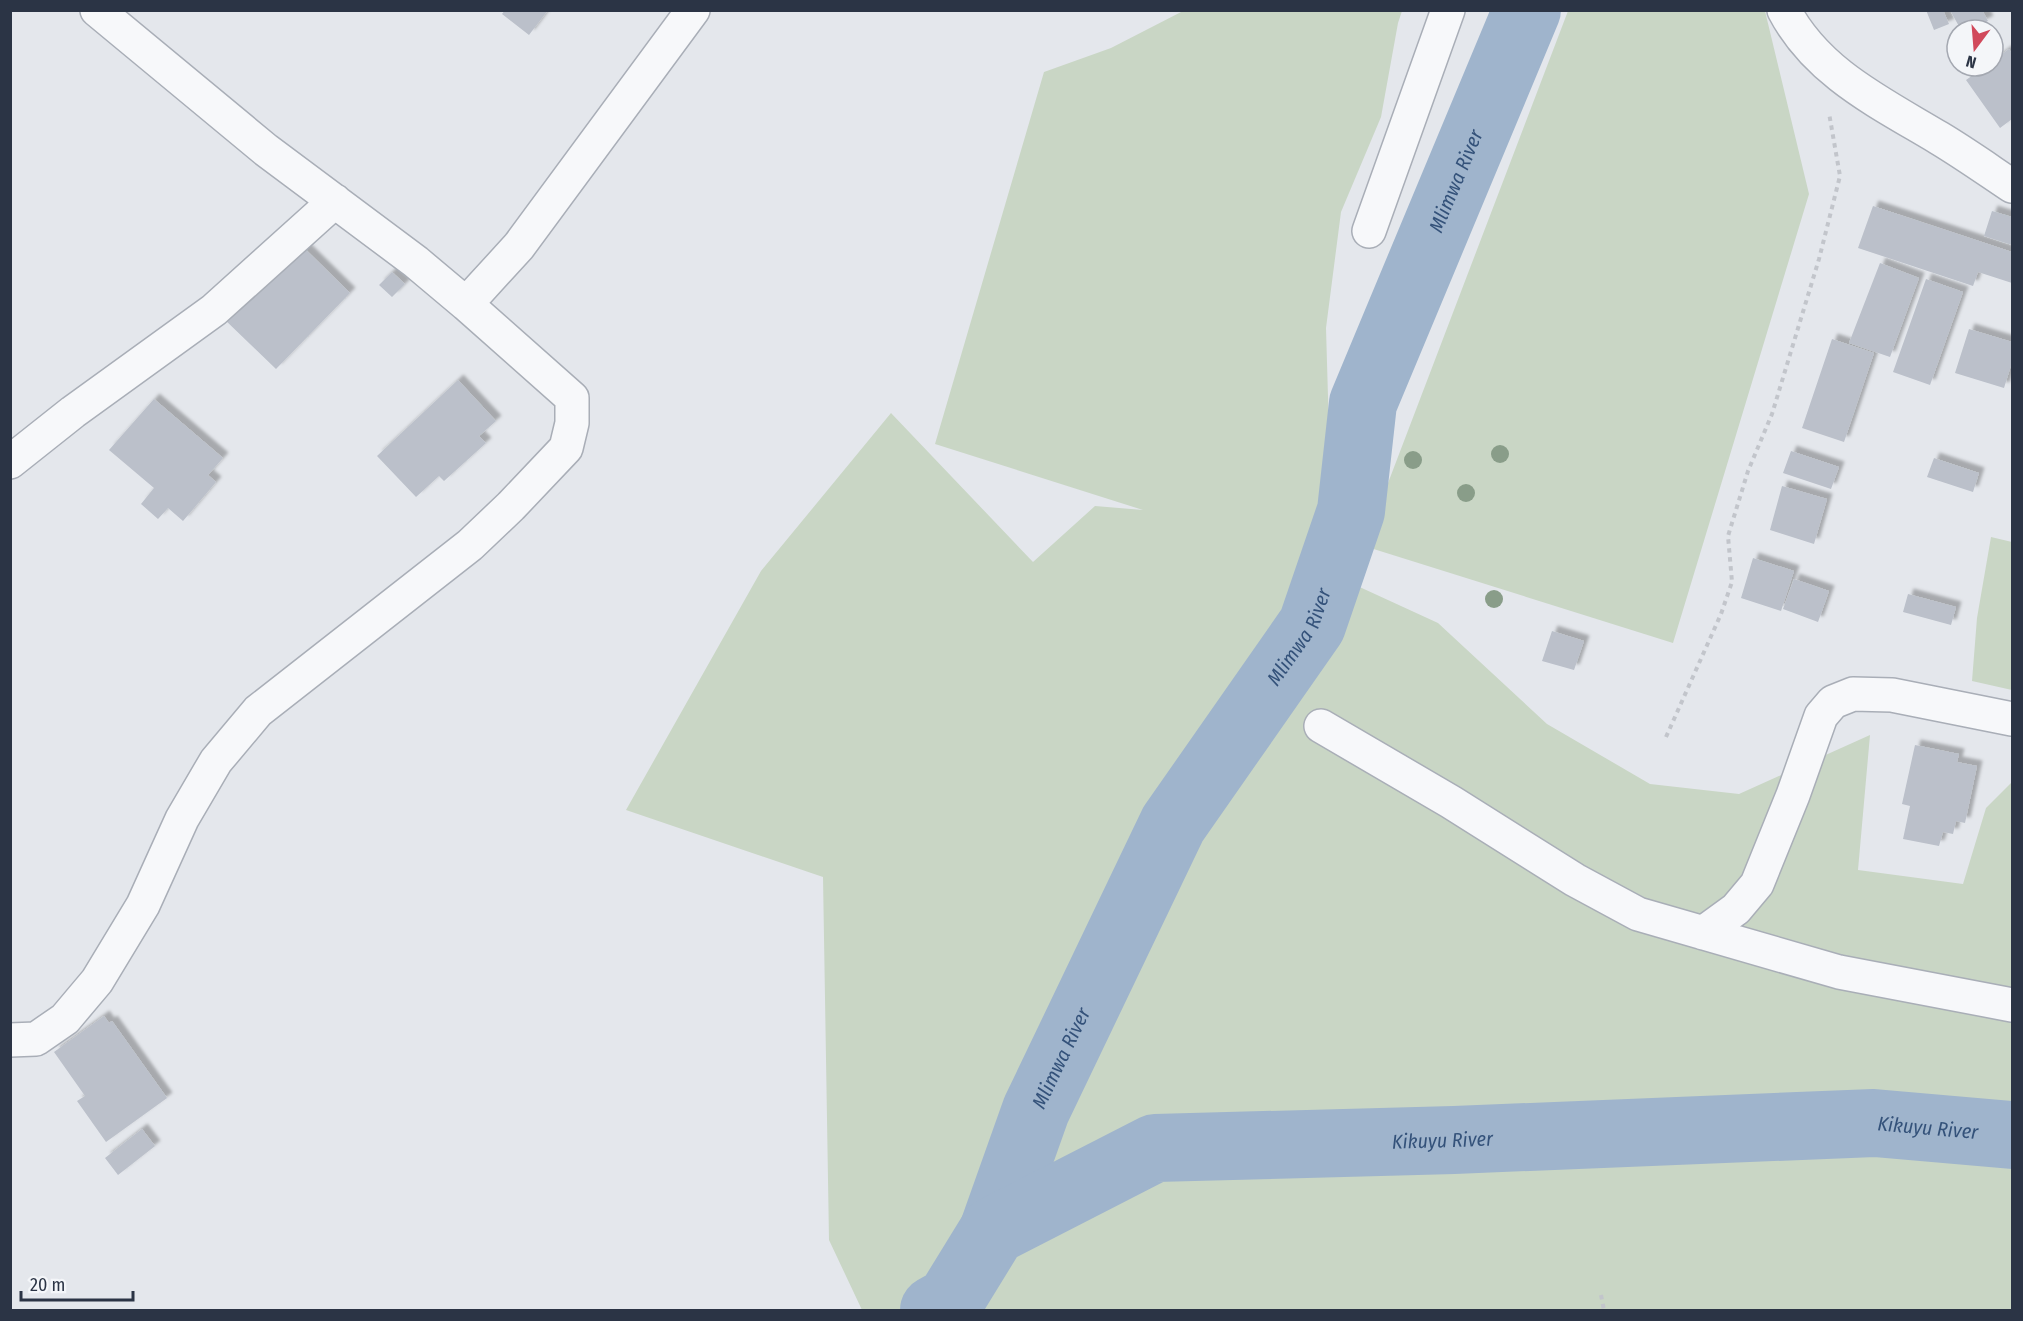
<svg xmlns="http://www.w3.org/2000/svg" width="2023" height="1321" font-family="'Fira Sans Condensed',sans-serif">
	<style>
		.green { fill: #c9d6c5 }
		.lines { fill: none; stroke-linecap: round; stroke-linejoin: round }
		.river { stroke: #9fb4cc; stroke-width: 68 }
		.building { fill: #bbc0ca; filter: url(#shadow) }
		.street-casing { stroke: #a9aeb7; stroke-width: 36 }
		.path { stroke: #c2c5cb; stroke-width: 4; stroke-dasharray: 4.5 4.5; stroke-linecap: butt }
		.street { stroke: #f7f8fa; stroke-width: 33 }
		.tree { fill: #899d89 }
		.labels { text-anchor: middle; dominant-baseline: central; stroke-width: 4.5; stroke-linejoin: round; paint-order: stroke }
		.water-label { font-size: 20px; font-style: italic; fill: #34527a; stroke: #f4f6f9 }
	</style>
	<defs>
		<filter id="shadow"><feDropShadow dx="5.5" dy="-5.5" stdDeviation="1.5" flood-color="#0004"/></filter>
	</defs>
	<rect width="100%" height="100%" fill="#e4e7ec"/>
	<path class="green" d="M1183,11h219l-4,12 -17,94 -40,95 -15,116 4,138 -24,95h-3l135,62 109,101 103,60 89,10 131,-59 -12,135 105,14 23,-76 26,-26v528h-1150l-33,-70 -6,-363 -197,-67 135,-239 130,-158 142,149 62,-56 48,4 -208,-66 109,-372 67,-24z
		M1568,11h197l44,183 -136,449 -309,-97z
		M1991,537l21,5v148l-40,-9 5,-63z"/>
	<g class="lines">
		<g class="river">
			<path id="s1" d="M993,1231l43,-121 137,-286 139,-199 39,-114 12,-108 164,-393"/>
			<path id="s2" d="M934,1310l16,-9 43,-70 162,-83 299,-8 420,-17 138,12"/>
		</g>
	</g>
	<path class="building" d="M505,10h43l-19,25 -27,-21z
		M1926,10h17l6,14 -15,6z
		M1950,10h32l6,11 -18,9h-9z
		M2009,49l3,5v65l-12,9 -34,-48 20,-14h7v-5z
		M1873,206l139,46v31l-34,-11 -5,14 -115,-38z
		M1992,211l20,6v28l-28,-9z
		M298,242l52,51 -74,76 -53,-51z
		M1880,263l39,15 -29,79 -41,-14z
		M392,272l13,12 -13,13 -13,-12z
		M1926,279l37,13 -33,93 -37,-13z
		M1969,329l43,13v20l-8,26 -49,-15z
		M1832,339l42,14 -30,89 -42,-14z
		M458,380l38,41 -17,15 7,7 -42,38 -5,-5 -23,21 -39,-41z
		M154,399l69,59 -15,17 8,7 -33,39 -15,-13 -10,11 -17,-15 13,-16 -45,-38z
		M1791,451l48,16 -8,22 -48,-16z
		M1934,458l45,15 -6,19 -46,-15z
		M1782,486l45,13 -13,45 -44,-14z
		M1753,558l41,13 -13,40 -40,-13z
		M1794,579l35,12 -11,31 -35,-13z
		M1908,594l48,13 -5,18 -48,-13z
		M1552,631l32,10 -10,29 -32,-9z
		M1915,745l44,9 -2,8 20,4 -12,57 -9,-2 -3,13 -10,-2 -4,14 -36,-7 7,-33 -8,-2z
		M104,1016l5,7 3,-2 55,77 -61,44 -29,-41 8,-5 -31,-44z
		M142,1129l13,17 -37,29 -13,-17z"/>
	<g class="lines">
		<defs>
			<path id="street" d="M97,10l169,140 150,112 50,42 53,-58 174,-236
				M1784,10c33,63 97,93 155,128 25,15 49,32 73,48
				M1369,231l79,-221
				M10,462l63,-50 141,-102 121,-109
				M1321,726l130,76 124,78 63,34 201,58 173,33
				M1703,933l33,-24 21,-25 36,-89 28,-79 12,-14 20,-8 39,1 120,24
				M10,1040l26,-1 29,-20 32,-38 46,-76 39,-86 34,-58 42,-50 212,-166 41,-39 55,-58 6,-25v-25l-106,-94"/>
		</defs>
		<use href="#street" class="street-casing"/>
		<path class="path" d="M1666,737l55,-123 11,-32 -4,-46 20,-65 24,-57 47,-155 21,-83 -11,-63
			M1601,1295l3,15"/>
		<use href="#street" class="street"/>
	</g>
	<g class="tree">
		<circle cx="1500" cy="454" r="9"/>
		<circle cx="1413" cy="460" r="9"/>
		<circle cx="1466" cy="493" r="9"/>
		<circle cx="1494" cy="599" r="9"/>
	</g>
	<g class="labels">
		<g class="water-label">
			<text stroke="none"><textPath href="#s1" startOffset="1158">Mlimwa River</textPath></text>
			<text stroke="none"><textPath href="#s1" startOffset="672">Mlimwa River</textPath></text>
			<text stroke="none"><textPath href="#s1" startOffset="186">Mlimwa River</textPath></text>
			<text stroke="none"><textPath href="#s2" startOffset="1056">Kikuyu River</textPath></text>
			<text stroke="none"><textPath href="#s2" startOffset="570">Kikuyu River</textPath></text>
		</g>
	</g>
	<rect width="2023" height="1321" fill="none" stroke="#2b3445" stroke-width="24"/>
	<g transform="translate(1975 48) rotate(196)"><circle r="28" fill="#f4f6f9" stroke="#a4a8b1" stroke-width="1.5"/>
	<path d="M0-4.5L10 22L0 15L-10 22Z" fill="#d1495b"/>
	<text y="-9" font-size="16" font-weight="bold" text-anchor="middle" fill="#2b3445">N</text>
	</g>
	<path d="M21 1291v9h112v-9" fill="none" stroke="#2b3445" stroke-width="3"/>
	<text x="30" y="1291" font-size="18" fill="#2b3445" stroke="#f4f6f9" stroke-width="4.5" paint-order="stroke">20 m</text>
</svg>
